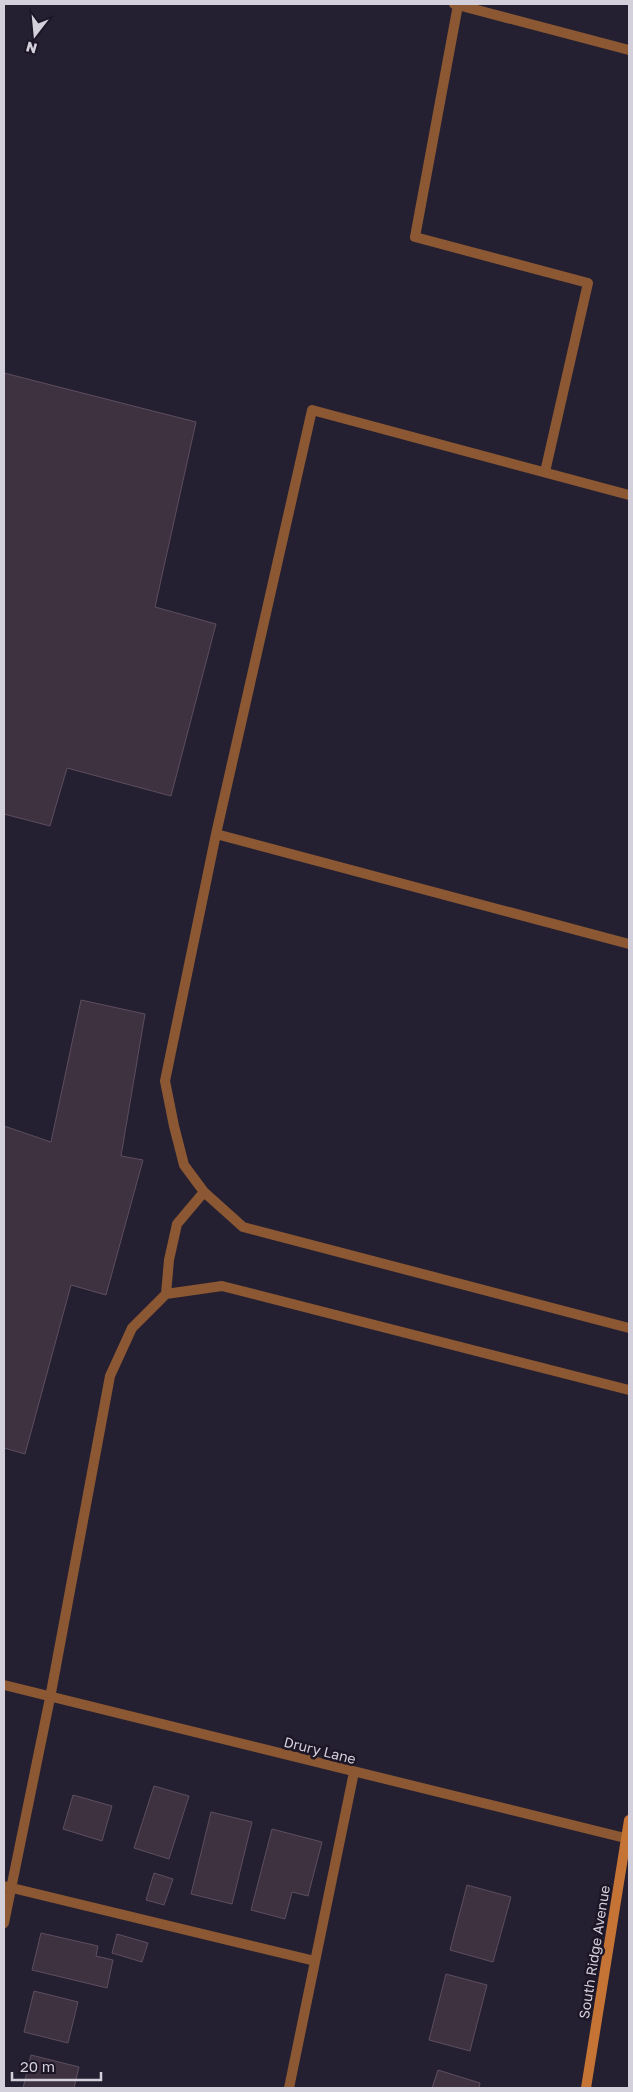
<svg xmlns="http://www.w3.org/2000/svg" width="633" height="2092" font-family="'Golos Text',sans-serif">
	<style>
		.building { fill: #3e3140; stroke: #5c4e5e }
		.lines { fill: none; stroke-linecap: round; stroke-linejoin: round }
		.lane { stroke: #8b5833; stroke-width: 10 }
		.street { stroke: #8b5833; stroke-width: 10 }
		.secondary { stroke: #c67435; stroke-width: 10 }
		.labels { text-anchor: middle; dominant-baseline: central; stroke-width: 5; stroke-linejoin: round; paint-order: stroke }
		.street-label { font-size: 14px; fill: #d3d0db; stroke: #1c1627 }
	</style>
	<rect width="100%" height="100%" fill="#252031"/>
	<path class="building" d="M4,373l192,49 -41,185 61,17 -45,172 -104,-28 -17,58 -46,-12z
		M81,1000l64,14 -24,142 22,4 -37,135 -35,-10 -46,169 -21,-6v-322l47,16z
		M154,1786l35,10 -20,63 -35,-11z
		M73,1795l39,11 -10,35 -39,-12z
		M211,1812l41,10 -20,82 -41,-10z
		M272,1829l50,13 -14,54 -16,-4 -7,27 -34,-9z
		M154,1873l19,6 -9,26 -18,-5z
		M467,1885l44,12 -18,65 -43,-12z
		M41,1933l57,13 -2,10 17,4 -6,28 -75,-18z
		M117,1934l31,9 -6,19 -30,-9z
		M446,1974l41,11 -17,66 -41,-11z
		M34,1991l44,11 -10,41 -44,-11z
		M31,2055l48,12 -5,21h-51z
		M438,2070l42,13 -1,5h-47z"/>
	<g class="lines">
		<path class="lane" d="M454,4l175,46
			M458,5l-43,232 173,46 -43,189
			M629,495l-317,-85 -96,424 -51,247 9,45 10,39 20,27 39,35 386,101
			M216,834l413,110
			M166,1294l3,-34 8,-36 27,-32
			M50,1698l60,-322 22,-48 34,-34 56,-8 407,104
			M4,1886l311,75
			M289,2088l65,-316"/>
		<path class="street" d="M4,1685l625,154
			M4,1923l46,-225"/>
		<path class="secondary" d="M586,2088l43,-268"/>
	</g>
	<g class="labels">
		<g class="street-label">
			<text transform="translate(320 1750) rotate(14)">Drury Lane</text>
			<text transform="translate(594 1952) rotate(-81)">South Ridge Avenue</text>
		</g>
	</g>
	<rect width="633" height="2092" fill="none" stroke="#d3d0db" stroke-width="10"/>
	<g transform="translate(35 35) rotate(196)" stroke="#1c1627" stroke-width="4" paint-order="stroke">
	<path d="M0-4L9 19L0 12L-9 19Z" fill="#d3d0db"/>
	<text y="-8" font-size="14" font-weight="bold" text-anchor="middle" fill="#d3d0db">N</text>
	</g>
	<path d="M12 2072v8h89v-8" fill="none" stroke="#d3d0db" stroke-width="2.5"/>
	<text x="20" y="2072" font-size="15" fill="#d3d0db" stroke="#1c1627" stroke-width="4" paint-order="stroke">20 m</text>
</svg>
